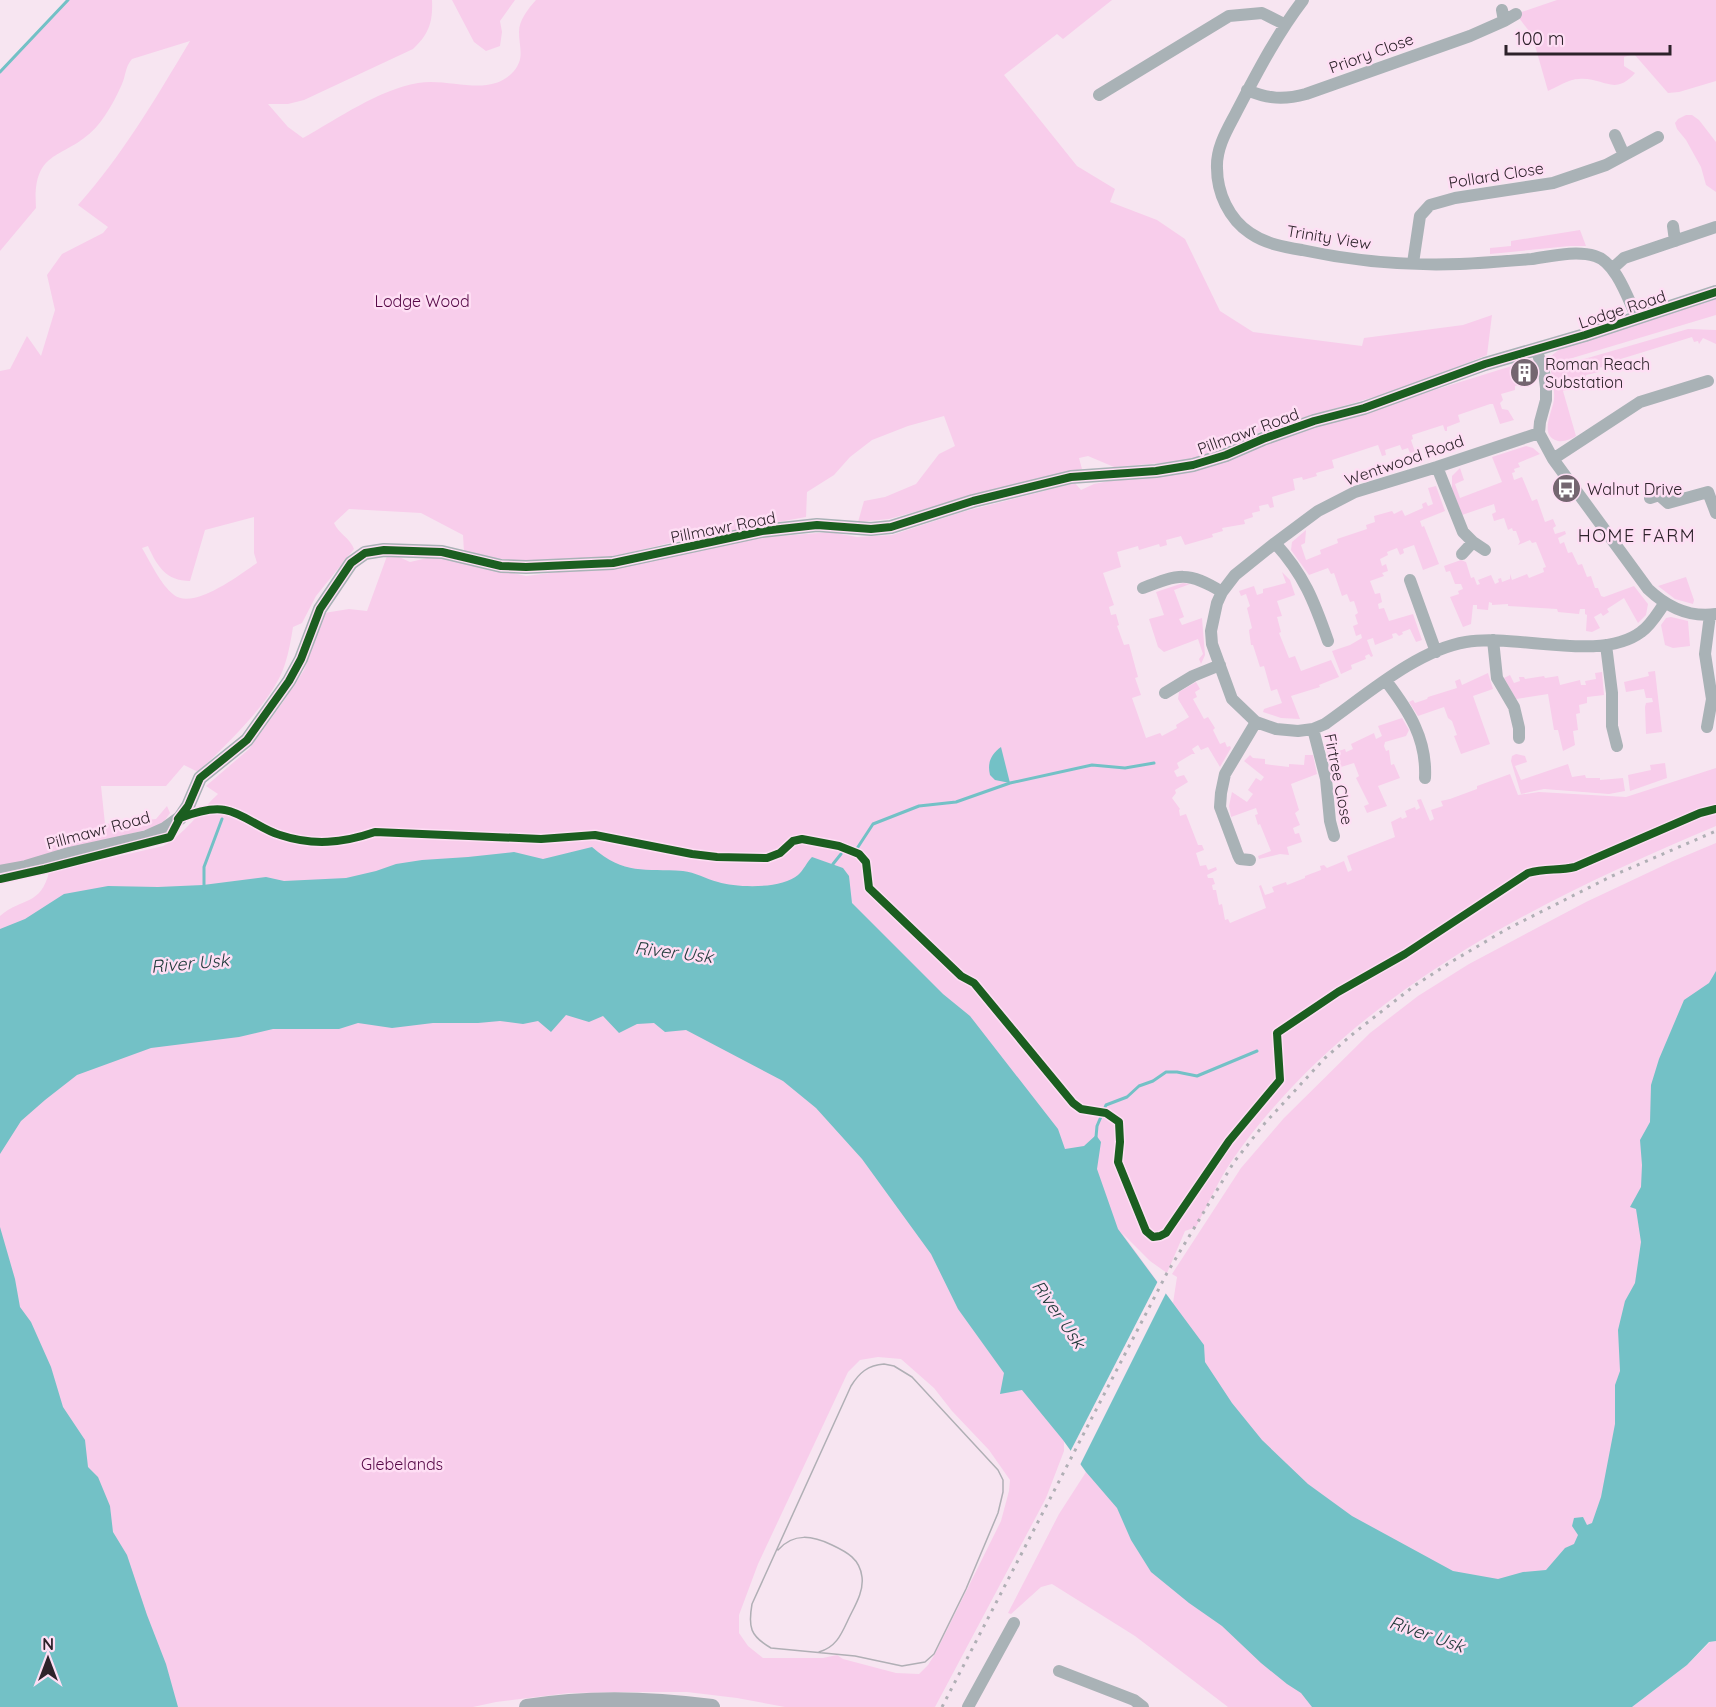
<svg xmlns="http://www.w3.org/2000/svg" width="1716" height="1707" font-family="Quicksand,sans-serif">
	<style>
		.green { fill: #f8cdeb; fill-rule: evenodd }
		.water { fill: #73c1c6 }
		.pier { fill: #f7e5f1 }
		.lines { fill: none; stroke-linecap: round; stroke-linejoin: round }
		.stream { stroke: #73c1c6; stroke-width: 3 }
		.minor { stroke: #a9b2b6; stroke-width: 12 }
		.tertiary { stroke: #a9b2b6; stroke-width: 14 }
		.secondary { stroke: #a7afb5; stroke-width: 16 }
		.tram { stroke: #b0afb5; stroke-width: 1.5 }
		.rail { stroke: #b0afb5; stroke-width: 3; stroke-dasharray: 3 6; stroke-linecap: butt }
		.cycleway-casing { stroke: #fedef4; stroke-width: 11 }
		.cycleway { stroke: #1b5e20; stroke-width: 8 }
		.labels { text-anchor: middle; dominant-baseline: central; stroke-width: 5; stroke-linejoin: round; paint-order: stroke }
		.street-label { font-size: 16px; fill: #2d222a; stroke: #fedef4 }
		.park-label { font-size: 16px; fill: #550746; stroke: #fedef4 }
		.poi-label { font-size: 16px; fill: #2d222a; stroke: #fedef4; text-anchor: start }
		.neighbourhood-label { font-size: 18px; letter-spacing: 1.5px; fill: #2d222a; stroke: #fedef4 }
		.water-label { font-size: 18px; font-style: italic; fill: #223c3c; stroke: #fedef4 }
	</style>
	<rect width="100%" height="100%" fill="#f7e5f1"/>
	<path class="green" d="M68,0h364c1,22 -3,34 -19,49l-109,51 -16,4h-20l20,23 15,11c36,-20 75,-48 115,-55 32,-6 72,16 96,-12 11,-13 5,-24 5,-39 0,-12 9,-23 17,-32h576l-49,39 -6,-5 -53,41 73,91 38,23 -5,13 47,18 28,19 35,72 33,21 109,14 2,-8 99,-13 29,-10 -5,40 -82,33 -134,39 -52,23 -35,11 -70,6 -26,-11 -9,2 3,11 -60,13 -133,37 -31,3 6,-21 21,-4 31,-13 23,-30 16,-8 -11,-30 -36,10 -36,14 -22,17 -16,18 -27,17 -1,25 -120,22 -79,19 -88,3 -35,-4 -20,-5 -1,-17 -42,-22 -72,-4 -15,14c4,10 16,15 20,26l-38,47 -14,27 -9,4c-2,12 -4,25 -8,37 -11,37 -60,81 -87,108l-14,-7 -18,21h-65l4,38 51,-5 11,-13 3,7 -9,13 -161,41v-496l10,-2 17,-33 14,20 14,-46 -8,-35 15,-21 41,-21 5,-6 -30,-22c44,-49 78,-107 112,-164l-58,18c-7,8 -6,16 -10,25 -6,14 -15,30 -24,41 -32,37 -66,20 -62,83l-36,43v-179zM254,517v36l3,10c-18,12 -63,47 -83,32 -14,-11 -23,-32 -32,-47l6,-2c9,20 18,35 42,35l15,-51z
		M452,0h63l-15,21 2,11 -2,14 -14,5 -12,-9z
		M1557,0h159v81l-37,11 -11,1 -34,-39 -10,3v9l11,7c-21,24 -31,4 -56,6 -10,0 -22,8 -31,12l-16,-56 -16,-21z
		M1686,115h6l7,5 17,22v50l-10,-7 -5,-18 -15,-27 -9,-11 -2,-6 3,-4z
		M1580,230l6,16h-16l-80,8v-6l21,-2v-5z
		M1716,299v16l-167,50 2,-9 9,-7z
		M1688,329l28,1v14l-13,-6 -4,6 -1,-3 -4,1 -2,-5 -81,25 1,3 -14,3 1,4 -13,3v3l-10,3 2,5 -15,5 13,45c-5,3 -11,6 -18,5 -20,-5 -5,-30 -4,-42 1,-9 -2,-19 -3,-28l2,-3z
		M1518,364l6,19 -9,3v4l-14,4 2,6 -3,3 2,6 6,1 6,10 -14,4 -7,-20h-3l-32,11 2,7 -13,5v4h-2l-2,-6 -31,10 1,4 -2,1 4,12 -5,1 -2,-5 -6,2 -2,-5 -15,5 1,5 -4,1 -4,-11 -46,15 2,8 -18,5 1,3 -14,4 -1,-3 -9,2 2,11 -23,7 2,10 -4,1 -2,-4 -9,2 1,5 -8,2 1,4 -9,3 1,4 -23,4 1,3 -11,3 1,3 -28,8 -4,-9 -15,4 1,5 -7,2 -1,-3 -20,6 -1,-4 -21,6 4,15 -18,6 11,32 -5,2 2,8 5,-1 3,11 -2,1 7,19 5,-1 9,33 -3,1 6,17 -9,3 14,40 14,-5 2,3 15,-8 -1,-3 13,-8 -11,-18 1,-7 17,-10 4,7 -5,3 2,5 -4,2 11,20 4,-2 7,11 -2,2 7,14 5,-2 2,5 3,-1 1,2 -11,19 -12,-20 -7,3 -3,-5 -6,4 3,5h-3l-15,9 2,5 -5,3 3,6 7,-2 4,7 -13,8 1,3 -4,5 8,11 -1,1 1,6 6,-2 12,31h4l2,5 -8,3 4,13 6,-1 2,5 8,-3 1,3 -10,5 1,3h5l2,6 -3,1 1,5h3l3,15 3,-1 3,16 3,-1 2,4 36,-15 -7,-22 2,-1 4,10 9,-3 -2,-5 14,-5 1,3 18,-7v-2l16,-6 -1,-4 4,-1 3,3 17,-7 4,11 4,-2 -5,-14 48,-19 -4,-15 10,-5 1,2 5,-2 -2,-6 10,-4 1,3 4,-2 -3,-8 4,-1 9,22 4,-2 -3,-9 12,-4 -2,-5 9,-2 27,-10v-3l33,-12 8,21 21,-3 87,5 90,-29v58c-181,76 -367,168 -483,333 -14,20 -25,45 -37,68l-11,4 -18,42 -17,-12 -28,-28 51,70 4,-26 -5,-3 69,-106 43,-50 86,-85 48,-37 51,-32 117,-62 87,-41 43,-18v205l-107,545 -242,2 -457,-568 -910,-76v-35c22,-19 41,-10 49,-44l114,-26c22,-12 37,-35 55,-52l-12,-8 43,-37 34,-47 21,-32 20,-57 25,-4 18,2 20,-55 12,1 11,5 26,-6 90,20 48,-6 195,-33 61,-5 27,5 35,-2 70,-23 113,-29 6,7 13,-6 25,-5 161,-41z
		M1526,446l7,2 7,6 -22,9 2,4 -6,2 1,3 -3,1 2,7 8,-3 10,24 5,-2 8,23 8,-3 3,7 -3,2 2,6 10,-3 1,3 -8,4 2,6 4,-2 4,11 4,-1 6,13 4,-1 5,13 4,-1 4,12h3l3,8 3,1 30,-11 14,18 -2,11 -8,8 -14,-25 -17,11 2,3 -6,4 -2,-3 -7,4 6,11 -8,4 -6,-1 1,-16 -2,-1v-5h-5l-1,5 -21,-2 -1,-3 -49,-3v-2l-16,1v-2l-3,-1 -1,8 -11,-1v-4h-4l-2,19 -8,3 -13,-30 9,-3 -1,-3 5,-2 -2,-5h-6l-5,-13 -4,1 -2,-6 17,-6 5,2 5,16 3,-1 3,8 3,-1 -2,-4 13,-5 4,9 4,-2 -1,-3 3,-1 1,4 8,-3v-5l2,6 15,-6 2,4 15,-6 -1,-4 3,-1 -10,-25 -4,1 -2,-3 -12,5 2,-3 -4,-11h-3l-1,-3 -4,2 -4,-12 -10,3 -2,-7 4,-2 -2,-8 -32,11 -10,-26v-13l8,-8 4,12 -9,4 5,14 42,-16 -10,-25z
		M1436,486l9,25 -25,10 2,6 2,-1 15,38 -16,6 -9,-25 -11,4 1,4 -4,2 -3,-7 -10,4 1,3 -8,4 2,7 4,-2 2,7 -6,2 2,3 -14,5 5,13 5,-1 2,9 -4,2 1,5 5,-1 5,13 24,-7 9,26 -6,2 -6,-13 -8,3 1,2 -4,2 -3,-3 -4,1 1,4 -18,7 -2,-7 -6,2 6,16 -2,1 -2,-3 -4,2 1,3 -15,6 1,4 -11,5 -9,-23 18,-6 12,-7 -1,-4 -5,2 -3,-10 5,-2 -3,-9 3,-2 -4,-12 -4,1 -3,-8 -5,2 -8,-23 -3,1 -3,-6 -19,7 -18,-25 1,-8 14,-12 -1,13 -4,2 5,15 15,-6 -1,-4 18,-7 -1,-4 30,-10 -1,-4 9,-3 -1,-6 18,-5 2,3 8,-4 3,6 18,-8 -1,-4 4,-2 2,4 5,-2 -5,-16z
		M1282,572l8,8 5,15 -18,6 5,15 -5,1 4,15 -2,1 10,25 6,-2 6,15 30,-11 8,17 -20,8 1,2 -29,9 9,23 -19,-1 -18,-6 1,-3 18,-6 -5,-14 -6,2 -7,-25 -4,1 -7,-22h-2l-2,-15 3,-2 -5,-20 3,-2 -4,-12 -5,2 -2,-5 15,-5 3,9 6,-2v-4l23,-6z
		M1686,577l8,23 -1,4 -18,-5 -17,-13z
		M1183,583l7,1 -16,6 10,27 -5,2 3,6 20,-7 3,37 -4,9 -2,-5 4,-5 -5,-15 -34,13 -6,-5 -9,-28 15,-4 -8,-23z
		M1671,617l17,4 2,25 -17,2 -8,-3 -4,-20 5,-7z
		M1655,671l7,61 -16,2 -1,-27 1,-4 7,-1 -1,-4h-6l-2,-9 -18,3 -2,-10 25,-6 -1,-4z
		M1602,672l2,23 -17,2v6l-8,2 1,8 -4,1 2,16 -5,1 2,14 -12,6 -5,-21h-4l-6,-36 -32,5 -12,-21 6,-3 4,8 6,-2 -1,-4h5l1,2 19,-3 1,2 13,-2 2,9 20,-5 1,5h5l-1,-4 11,-2 -1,-6z
		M1488,673l5,16 -20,7 17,48 -29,10 -7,-18 3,-1 -5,-14 -4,-3 -4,-11 -26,9 -9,-14 4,-2 2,3 12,-4 1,-2 29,-9 -2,-7 5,-2 2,6z
		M1402,718l7,12 -3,6 -21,6 -1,4 2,5 3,-1 2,15 3,-1 6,14 -22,8 9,20 -20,7 -3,-7 5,-2 -13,-26 3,-2 -5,-13 -23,7 -5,-22 3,-1 3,6 13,-4 1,3 7,-3 -2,-5 23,-11 2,6 6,-3 -4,-10z
		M1516,754l9,2 2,6 -12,4 6,14 47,-16 4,13 13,-2 1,3h14v2l23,-2 2,13 -16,3 -65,-5 -23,5 -10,-33 1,-5z
		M1250,755l3,3 12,1v5l24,3v-3l15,1 1,-10h8l4,19 -26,10 8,26 -4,3 5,12 -7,3 2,6 4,-1 3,9 -15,5 2,8 -9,-1 -21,5 -1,-3 13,-5 -11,-27 -2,1 -3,-10 3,-1 -2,-6 -25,9 -2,-11 3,-14 15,10 6,-8 -5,-4 8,-12 5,3 3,-4 -20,-16z
		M1665,763l2,15 -37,13 -2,-16 23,-5 -1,-5z
		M771,1002l565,705h-108l-93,-71 -83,-52 -11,3 -30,27 -3,-1 51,-99 27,-42 -22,-31v10l-18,47 -111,209h-150l-48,-9 -50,-6h-63l-55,1 -73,9 -23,5h-354l-119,-300v-340l93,-57zM878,1357l23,2 33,29 18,23 37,39 21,30 -1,11 -8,30 -66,133 -7,11 -9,9 -23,-1 -53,-14 -6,-4 -14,3h-60l-15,-12 -9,-13v-18l19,-51 90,-192 12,-12z
		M1716,1641v66h-84l55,-42 23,-23z"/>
	<path class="water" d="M1001,747l9,36 -15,-3 -5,-5c-3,-12 1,-21 11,-28z
		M592,847c33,29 52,21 91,24 12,1 23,8 35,11 20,6 64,7 80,-7 5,-4 9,-13 14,-18l31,11 6,8 3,27 91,91 27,22 88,113 7,20 19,-3 12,-11 5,7 -4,27 21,60 86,116 1,17 27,41 30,37 46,44 44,32 101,55 45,8 25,-7 23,-2 19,-22 9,-4 4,-9 -6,-9 2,-8 9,-1 4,8 5,-2 9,-26 14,-73v-39l5,-14 -2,-41 7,-29 10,-18 6,-41 -5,-33 -6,-2 11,-20 1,-22 -2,-25 10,-18 1,-37 8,-26 25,-59 25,-17 7,-12v670l-7,1 -22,23 -55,42h-320l-11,-14 -14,-9 -26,-21 -39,-37 -33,-23 -38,-31 -20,-32 -14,-32 -31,-36 -23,-32 -41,-50 -22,4 4,-21 -46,-64 -27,-55 -69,-95 -46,-51 -33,-27 -97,-51 -21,2 -11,-9 -17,1 -18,9 -16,-17 -14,6 -23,-7 -15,17 -13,-11 -15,3 -23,-3 -22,2h-45l-41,5 -34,-5 -19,6h-66l-34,8 -88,11 -74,27 -32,25 -24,21 -21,33v-225l25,-10 39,-25 44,-8 50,1 45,-2 63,-8 18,4 62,-3 30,-7 20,-7 26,-4 46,-3 46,-5 29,7z
		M0,1227l15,52 5,28 11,15 20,45 12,40 22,33 3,27 10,10 12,29 3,26 14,23 20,60 19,49 12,43h-178z"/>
	<path class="pier" d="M1159,1279l8,12 -88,176 -10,-13z"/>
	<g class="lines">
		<path class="stream" d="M0,72l68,-72
			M856,850l17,-26 46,-18 37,-4 54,-19 82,-18 33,3 29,-5
			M833,864l8,-10
			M204,889v-22l18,-48
			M1096,1137l1,-11 9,-21 21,-8 12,-11 14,-5 13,-9h11l20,4 60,-25"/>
		<path class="minor" d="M1303,0c-26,34 -45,71 -65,109 -9,18 -22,37 -21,59 0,25 12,51 33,65 16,11 34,14 52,17 51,11 105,16 158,14 24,-1 48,-3 72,-5 20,-3 44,-9 63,-3 21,6 33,43 42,62
			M1504,21l12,-7
			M1247,90c21,9 37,10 59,4l164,-58 34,-15 -2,-11
			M1099,95l130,-79 33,-3 22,11
			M1615,135l9,20
			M1673,226l2,15
			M1413,263l7,-47 10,-11 25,-7 98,-15 53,-18 52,-28
			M1613,268l11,-10 92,-31
			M1536,349l8,23 2,16v12l-6,22 -1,11 14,26 95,130c19,18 41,29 68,25
			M1539,433l-102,34 -82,25 -37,19 -43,32 -40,32 -13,17 -5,11 -6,28 1,13 20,55 24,23 20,7 22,2 15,-2 12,-5c40,-28 92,-74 141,-82 50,-9 134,21 175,-10 10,-7 16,-18 23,-28
			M1553,459l87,-57 68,-21
			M1437,467l26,65 10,10 12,8
			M1650,498l9,-3 9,8 40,-11 8,21
			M1275,543c29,32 39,58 53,98
			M1462,554l11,-12
			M1410,580l26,72
			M1143,588c36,-14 45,-17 79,4
			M1493,640l4,38 17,29 5,21v10
			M1606,645l6,48v33l5,20
			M1386,681c23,30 41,58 39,97
			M1165,693l28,-17 27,-11
			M1707,727l5,-28 -7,-45 5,-39
			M1313,729l13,50 4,42 4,15
			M1250,860l-10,-1 -2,-4 -18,-48 1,-14 4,-19 31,-52
			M1059,1671l75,29 9,7
			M968,1707l46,-84"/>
		<path class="tertiary" d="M0,872l26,-5 43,-13 78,-17 18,-8 15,-11 8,-12 12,-28 47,-38 42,-59 12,-22 19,-50 31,-46 14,-10 19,-3 58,2 59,14 25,1 87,-4 149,-32 55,-6 54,4 20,-2 82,-26 98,-24 85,-6 37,-6 33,-10 37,-16 51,-18 50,-13 121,-44 100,-29 131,-43"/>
		<path class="secondary" d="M527,1707c60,-10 125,-8 185,0"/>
		<path class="tram" d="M884,1364l10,2 18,11 86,93 5,10v12l-5,21 -32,76 -32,65 -9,8 -23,4 -47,-10 -84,-8c-21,-12 -23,-21 -19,-44l99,-218c8,-13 17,-21 33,-22z
			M778,1550c16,-18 35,-14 54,-5 15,7 28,14 30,32 2,15 -8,30 -14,43 -7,15 -12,27 -29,32"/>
		<path class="rail" d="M942,1707l225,-434 67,-111 31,-39 60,-65 29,-25 60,-47 37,-24 56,-33 105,-53 104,-45"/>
		<defs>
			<path id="cycleway" d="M178,819l10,-13 12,-28 47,-38 42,-59 12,-22 19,-50 31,-46 14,-10 19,-3 58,2 59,14 25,1 87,-4 149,-32 55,-6 54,4 20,-2 82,-26 98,-24 85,-6 37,-6 33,-10 37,-16 51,-18 50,-13 121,-44 100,-29 131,-43
				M0,879l45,-10 125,-32 10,-19c13,-5 31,-11 45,-8 18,3 37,20 55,25 33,11 63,8 95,-3l166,7 54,-4 97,19 25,3 50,1 13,-5 13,-12 9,-2 37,7 20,8 7,8 3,26 92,88 13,7 99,120 8,6 25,4 13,9 1,20 -2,20 28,69 7,6 7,-1 6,-3 63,-92 51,-61 -3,-47 61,-41 67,-38 123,-81c18,-5 30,-2 47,-6l125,-54 16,-4"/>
		</defs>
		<use href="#cycleway" class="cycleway-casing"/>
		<use href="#cycleway" class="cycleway"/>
	</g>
	<defs>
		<symbol id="building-disc" viewBox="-11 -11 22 22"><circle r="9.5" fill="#746670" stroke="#fedef4"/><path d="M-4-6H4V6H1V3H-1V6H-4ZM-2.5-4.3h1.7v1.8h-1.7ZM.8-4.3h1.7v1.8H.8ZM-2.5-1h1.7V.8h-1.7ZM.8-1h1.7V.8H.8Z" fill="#fff"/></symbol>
		<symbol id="bus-disc" viewBox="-11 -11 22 22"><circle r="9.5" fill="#746670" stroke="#fedef4"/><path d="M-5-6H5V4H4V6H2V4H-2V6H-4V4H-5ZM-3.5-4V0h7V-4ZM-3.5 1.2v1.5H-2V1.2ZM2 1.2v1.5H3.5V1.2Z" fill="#fff"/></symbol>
	</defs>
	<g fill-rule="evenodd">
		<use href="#building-disc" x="1508" y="356" width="33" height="33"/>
		<use href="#bus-disc" x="1550" y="472" width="33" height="33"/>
	</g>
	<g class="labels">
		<g class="street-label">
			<text transform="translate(1371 53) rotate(-20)">Priory Close</text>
			<text transform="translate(1496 175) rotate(-9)">Pollard Close</text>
			<text transform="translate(1329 237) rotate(9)">Trinity View</text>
			<text transform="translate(1622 309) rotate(-18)">Lodge Road</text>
			<text transform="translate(1248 431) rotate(-20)">Pillmawr Road</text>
			<text transform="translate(1404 460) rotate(-19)">Wentwood Road</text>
			<text transform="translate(723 527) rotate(-11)">Pillmawr Road</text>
			<text transform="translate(1339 779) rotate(79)">Firtree Close</text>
			<text transform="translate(98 830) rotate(-15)">Pillmawr Road</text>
		</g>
		<g class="park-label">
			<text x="422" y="301">Lodge Wood</text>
			<text x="402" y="1464">Glebelands</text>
		</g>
		<g class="poi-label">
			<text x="1545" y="364">Roman Reach<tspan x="1545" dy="18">Substation</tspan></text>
			<text x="1587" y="489">Walnut Drive</text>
		</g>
		<g class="neighbourhood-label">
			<text x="1637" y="535">HOME FARM</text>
		</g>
		<g class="water-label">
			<text transform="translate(674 952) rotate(7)">River Usk</text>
			<text transform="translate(190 963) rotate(-5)">River Usk</text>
			<text transform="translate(1059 1314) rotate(55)">River Usk</text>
			<text transform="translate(1427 1634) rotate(19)">River Usk</text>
		</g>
	</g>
	<g transform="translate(48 1659)" stroke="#fedef4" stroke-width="4.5" paint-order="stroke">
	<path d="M0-4.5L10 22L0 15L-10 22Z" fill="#2d222a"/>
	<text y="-9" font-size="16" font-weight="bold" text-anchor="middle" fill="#2d222a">N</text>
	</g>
	<path d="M1506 45v9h164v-9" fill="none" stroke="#2d222a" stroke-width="3"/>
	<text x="1515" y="45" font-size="18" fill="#2d222a" stroke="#fedef4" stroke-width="4.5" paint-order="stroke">100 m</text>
</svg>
